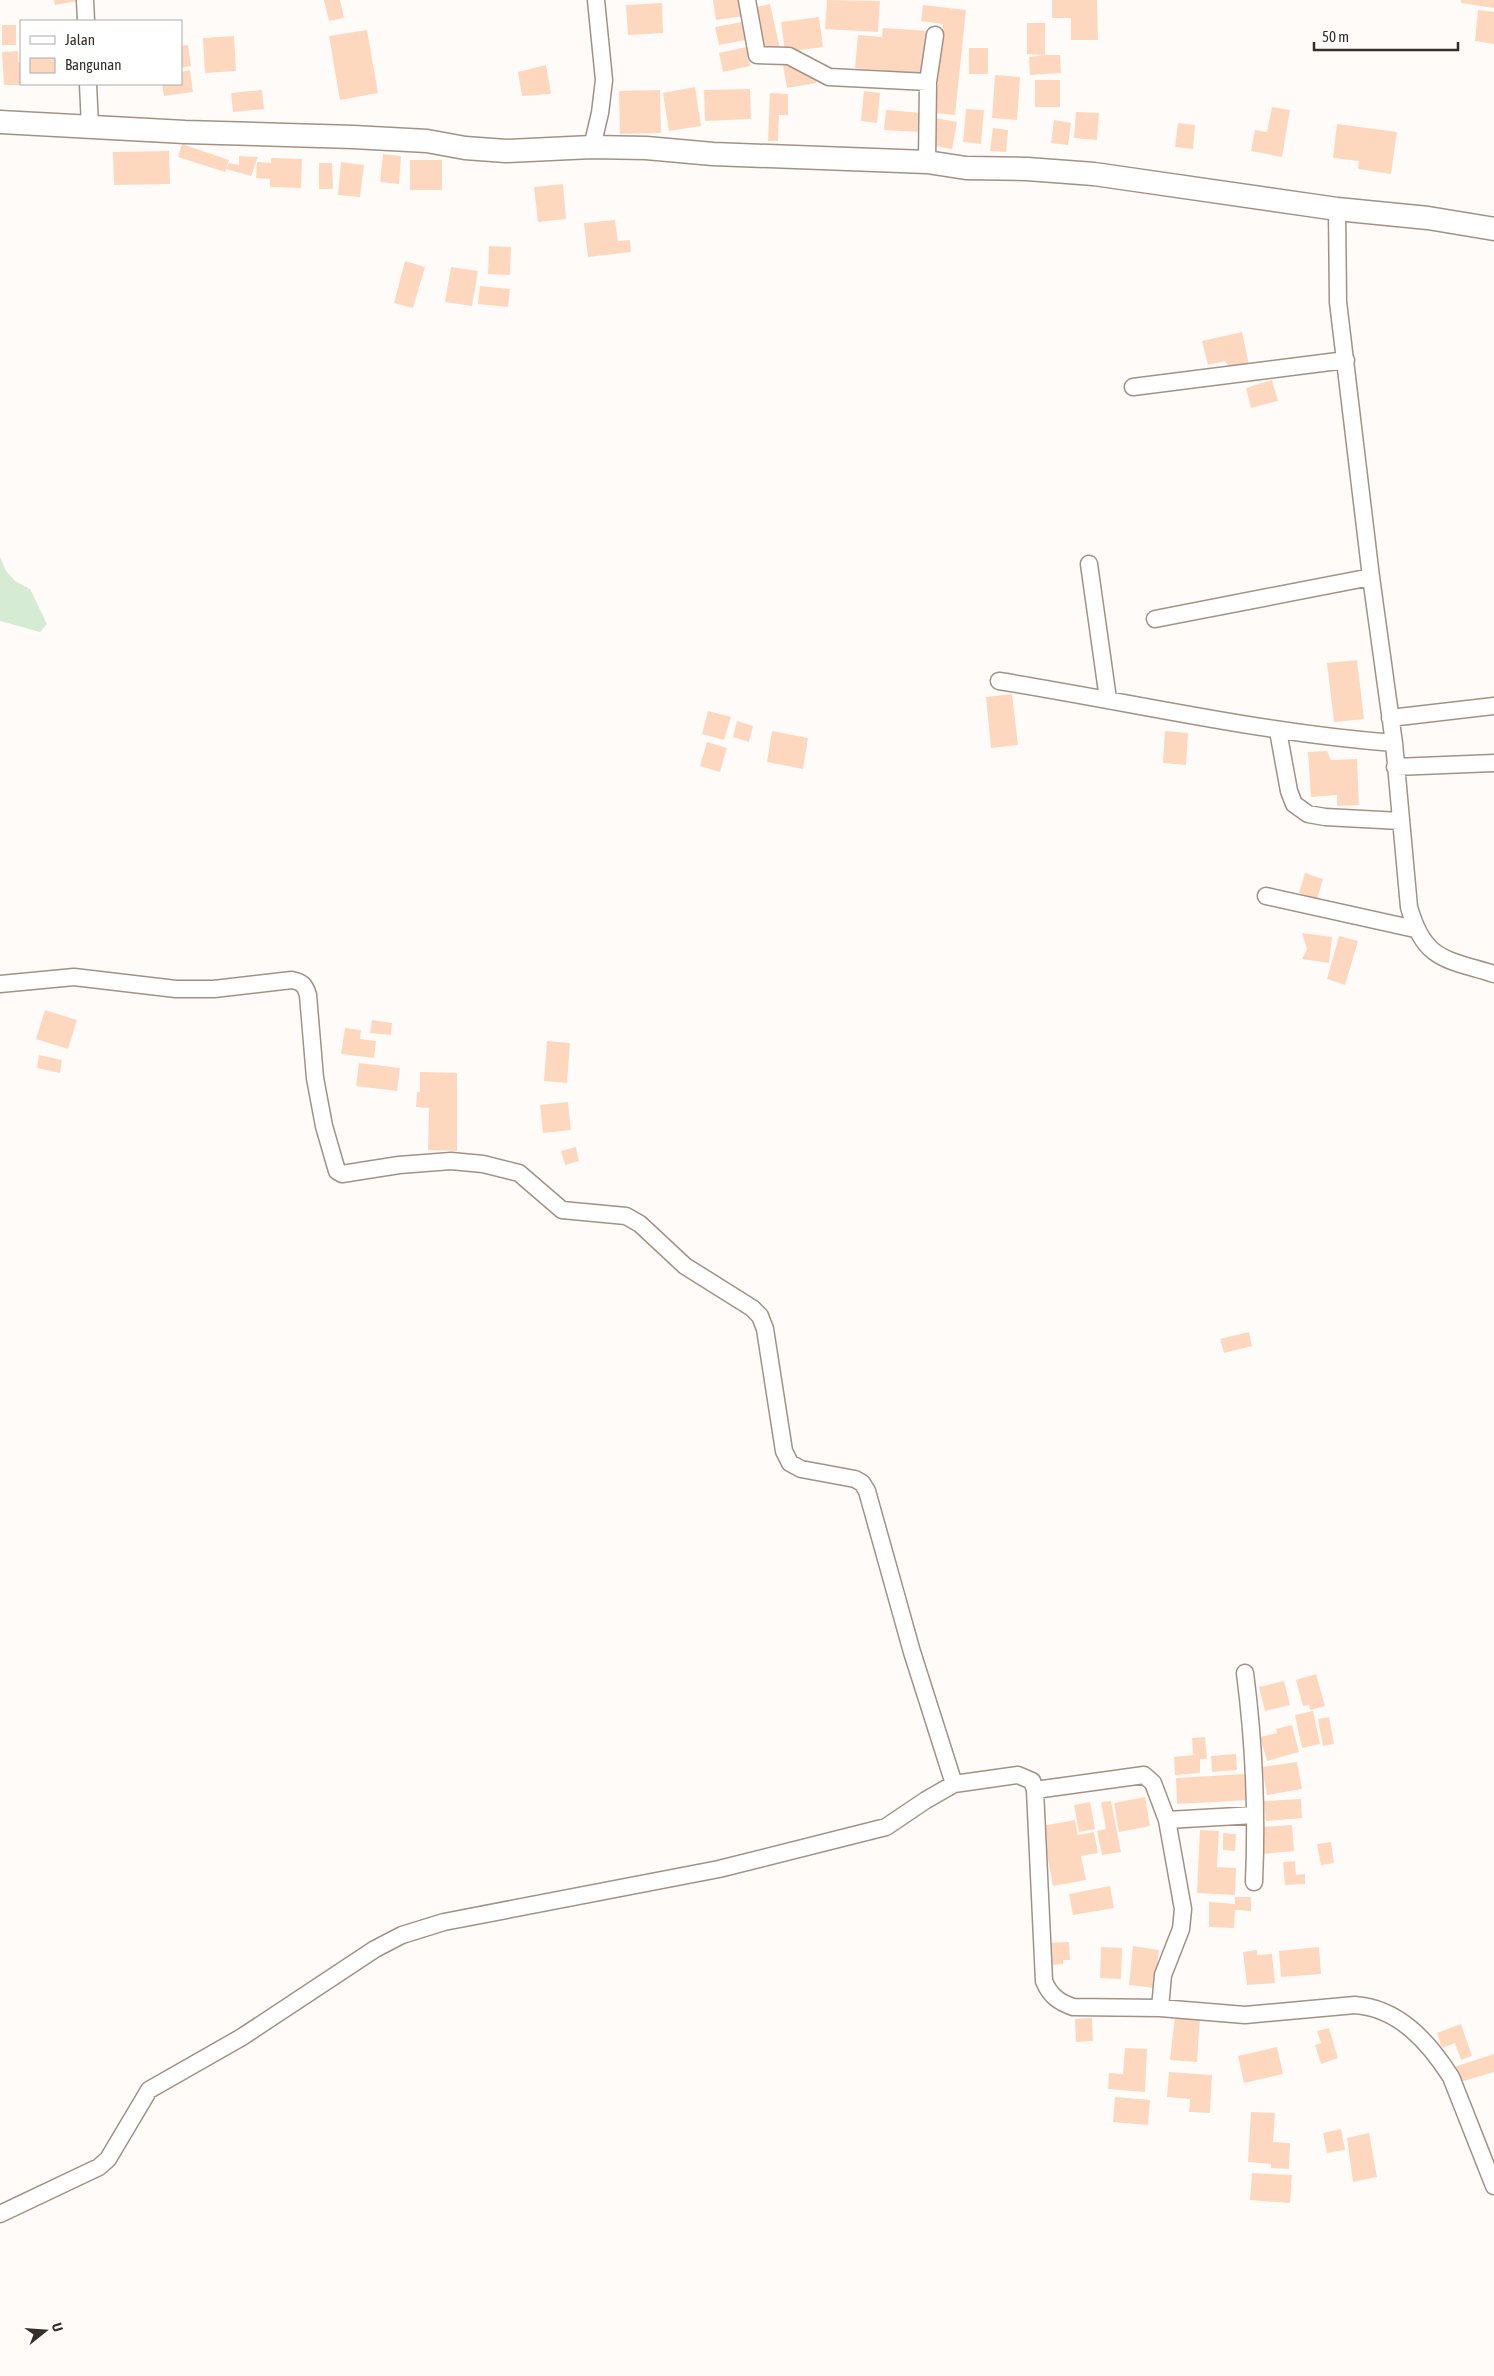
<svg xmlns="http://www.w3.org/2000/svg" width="1494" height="2376" font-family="'Asap Condensed',sans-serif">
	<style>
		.green { fill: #d5ebd3 }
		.building { fill: #fdd8be }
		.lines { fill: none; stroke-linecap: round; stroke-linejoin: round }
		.street-casing { stroke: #a39185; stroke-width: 19 }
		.secondary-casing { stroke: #a39185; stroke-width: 25 }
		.street { stroke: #fff; stroke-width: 16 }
		.secondary { stroke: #fff; stroke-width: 22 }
	</style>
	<rect width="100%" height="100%" fill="#fffbf8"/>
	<path class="green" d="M0,557l6,14 9,10 15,8 17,35 -7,8 -40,-11z"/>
	<path class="building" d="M54,0h25v1l-24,4z
		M324,0h16l4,18 -15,3z
		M713,0h29l2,16 -28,4z
		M827,0l53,1 -2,31 -53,-3z
		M1052,0h45l1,40h-27v-22h-19z
		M1461,0h33v8l-33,-5z
		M662,3l1,30 -35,2 -2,-30z
		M770,4l10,45 -19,4 -9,-45z
		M923,5l43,5 -11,105 -20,-2 8,-89 -22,-3z
		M1478,10l16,2v32l-19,-3z
		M819,17l4,30 -38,5 -4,-30z
		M742,22l3,18 -26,5 -4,-18z
		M1027,23h18v32l-18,-1z
		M2,25h14v20h-14z
		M883,28l46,3 -4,43 -70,-6 3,-33 24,2z
		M367,30l11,63 -38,7 -11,-64z
		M234,36l2,35 -31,2 -2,-35z
		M188,45l3,21 -10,2v-22z
		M746,47l4,19 -27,6 -4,-19z
		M969,48h19v26h-19z
		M18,51v11h3v23h-17l-2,-33z
		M1045,55h15l1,18 -31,2 -1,-18z
		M801,63l2,11 11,-2 2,11 -29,5 -4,-23z
		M546,65l5,29 -29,2 -4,-24z
		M190,70l3,22 -29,4 -2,-12h19v-12z
		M995,75l25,2 -3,43 -25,-2z
		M1035,80h25v27h-25z
		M695,87l6,39 -32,5 -6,-38z
		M750,89l1,30 -46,2 -1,-31z
		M262,90l2,19 -31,3 -2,-19z
		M660,90l1,43 -41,1 -1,-43z
		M864,91l16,2 -3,30 -16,-2z
		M770,93l18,1v21h-9l-1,26h-10z
		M1272,107l18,3 -8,47 -31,-6 4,-21 12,2z
		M966,109l18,1 -3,34 -18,-2z
		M886,110l36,3 -1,19 -37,-2z
		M1076,112l23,1 -2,27 -23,-2z
		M935,118l22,4 -5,27 -22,-4z
		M1054,120l17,3 -3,22 -17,-2z
		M1178,123l17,2 -2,24 -18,-2z
		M1337,124l60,8 -6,42 -33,-5 1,-8 -26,-3z
		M993,128l15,2 -2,22 -16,-1z
		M182,144l47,16 -4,12 -47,-15z
		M169,151l1,33 -56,1 -1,-33z
		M383,154l18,2 -2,28 -19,-2z
		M239,156l19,1 -7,19 -25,-7 3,-6 10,2z
		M271,158l31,1 -1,29 -31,-1v-8l-14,-1 1,-16 14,1z
		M410,160h32v30h-32z
		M341,162l23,3 -4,32 -22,-2z
		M319,163h13l1,26h-14z
		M563,184l3,35 -28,3 -4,-35z
		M615,220l3,21 12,-1 1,12 -43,5 -4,-34z
		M489,246l22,1 -1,28 -22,-1z
		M405,261l20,6 -12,41 -19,-5z
		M451,267l27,4 -6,35 -27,-4z
		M480,286l30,3 -2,18 -30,-3z
		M1242,332l7,33 -18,5 -6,-9 -17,4 -6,-24z
		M1272,380l6,21 -27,7 -5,-20z
		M1357,660l7,59 -30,3 -7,-59z
		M1012,694l6,51 -27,3 -5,-51z
		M708,711l23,6 -7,23 -22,-6z
		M737,721l16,5 -4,16 -16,-5z
		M772,731l36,7 -5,31 -36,-7z
		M1165,731l23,2 -2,32 -23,-2z
		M707,742l20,6 -7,24 -20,-6z
		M1327,751l4,9 26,-1 2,46 -22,1v-11l-26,2 -3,-45z
		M1305,873l18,6 -6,20 -18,-6z
		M1302,933l30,4 -3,26 -27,-4 5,-10z
		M1339,936l19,5 -13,44 -18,-6z
		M45,1010l32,10 -9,29 -32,-10z
		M372,1020l20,3 -1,12 -21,-2z
		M345,1028l16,2 -1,9 16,2 -2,17 -33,-4z
		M547,1041l23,2 -3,40 -23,-2z
		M39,1055l23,5 -2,13 -23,-5z
		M359,1063l41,5 -3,23 -41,-5z
		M420,1072l37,1v78l-29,-1 1,-42 -13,-1 1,-15h3z
		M568,1102l3,28 -28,3 -3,-28z
		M576,1147l3,14 -14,4 -4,-14z
		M1249,1332l3,14 -28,7 -4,-14z
		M1316,1674l9,32 -15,4 -1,-5 -6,1 -7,-26z
		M1284,1681l6,24 -25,6 -6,-24z
		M1313,1711l7,33 -18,4 -7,-33z
		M1329,1717l5,27 -11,2 -5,-27z
		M1292,1725l7,27 -32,9 -7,-24 17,-4 -1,-4z
		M1205,1737l2,22h-7v14l-25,2 -1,-18 19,-2 -1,-17z
		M1236,1754l1,16 -25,2 -1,-16z
		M1297,1762l5,27 -35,6 -5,-28z
		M1247,1774l2,26 -72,4 -1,-26z
		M1145,1797l5,29 -31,6 -5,-29z
		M1301,1799l1,19 -36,3 -2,-20z
		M1111,1801l10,51 -19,3 -5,-24 9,-2 -5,-27z
		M1090,1802l5,27 -16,3 -5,-27z
		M1075,1820l3,15 16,-3 4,21 -17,3 5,24 -33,6 -11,-60z
		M1292,1825l2,26 -31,3 -2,-27z
		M1200,1830l19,1 -2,36 19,1 -1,27 -38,-2z
		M1223,1833l13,1 -1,17 -12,-1z
		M1331,1842l3,21 -13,2 -4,-21z
		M1295,1861l1,14 9,-1v10l-20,1 -2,-23z
		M1110,1886l4,22 -41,7 -4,-21z
		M1235,1897h16v14l-16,-1 -1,18 -25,-1v-25l26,2z
		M1069,1942l1,18h-7v4l-13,1 -5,-22z
		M1133,1946l26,4 -4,38 -26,-3z
		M1101,1947l21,1 -1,31 -21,-1z
		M1319,1947l2,27 -40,3 -2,-26z
		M1257,1950v5l15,-1 3,29 -28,2 -4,-33z
		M1175,2016l25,2 -3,44 -27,-2z
		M1092,2018l1,23 -17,1 -1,-23z
		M1461,2024l11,32 -11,4 -6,-17 -13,5 -5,-15z
		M1329,2028l9,30 -17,6 -6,-19 6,-2 -4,-12z
		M1277,2047l6,27 -39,9 -6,-27z
		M1125,2048l22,1 -2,43 -37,-3 1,-16 14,1z
		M1494,2054v18l-34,10 -6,-15z
		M1169,2072l43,3 -2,38 -21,-1 1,-13 -23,-2z
		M1115,2097l35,3 -2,25 -35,-3z
		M1251,2112l24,1 -2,29 17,1 -1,26 -18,-1v-4l-23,-2z
		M1341,2129l4,21 -18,3 -4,-20z
		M1369,2133l8,44 -24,5 -6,-44z
		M1252,2173l40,2 -2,28 -40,-3z"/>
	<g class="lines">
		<defs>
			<path id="street" d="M85,0l1,21
				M747,0l10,55 32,1 40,21 99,5
				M88,84l2,42
				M592,147l8,-34 4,-33 -8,-80
				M927,162l1,-80 7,-47
				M1337,209l1,93 33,275 23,166 15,164c15,54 37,52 85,67
				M1133,387l213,-27
				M1089,564l19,135
				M1155,619l216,-42
				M999,681c132,21 262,52 395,62
				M1390,718l104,-12
				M1278,731l11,60 5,13 14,10 17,3 75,4
				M1395,767l99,-4
				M1266,896l149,33
				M0,984l74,-7 102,12h38l78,-9c10,2 13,5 16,15l7,83 9,48 13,45 5,3 57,-9 52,-4 32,3 36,9 43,37 64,6 14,8 45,42 67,42 8,8 5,13 19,122 6,12 11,6 54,10 7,4 5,8 45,161 42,132 -28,16 -40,27 -167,42 -275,53 -42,13 -27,14 -133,88 -93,53 -41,69 -9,8 -99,47
				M1245,1673c9,69 12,140 9,209
				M954,1784l64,-9 14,6 3,9 9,191c6,15 15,21 29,26l87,1 85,7 110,-10c43,3 73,36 96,72l43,109
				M1035,1790l109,-15 9,8 14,37 16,89 -2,20 -18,46 -3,33
				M1167,1820l88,-5"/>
			<path id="secondary" d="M0,122l185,10 168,5 74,4 38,7 41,3 86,-4 54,1 67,6 214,8 39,6 61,1 67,5 243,35 91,9 66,11"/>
		</defs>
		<use href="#street" class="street-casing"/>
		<use href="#secondary" class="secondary-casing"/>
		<use href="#street" class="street"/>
		<use href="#secondary" class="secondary"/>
	</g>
	<rect x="20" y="20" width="162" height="65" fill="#ffffff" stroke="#aeaba9"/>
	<rect x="30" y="36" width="25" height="8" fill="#ffffff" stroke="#aeaba9"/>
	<text x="65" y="45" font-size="15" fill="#352e29">Jalan</text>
	<rect x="30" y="58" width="25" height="15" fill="#fdd8be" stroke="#aeaba9"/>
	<text x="65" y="70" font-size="15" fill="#352e29">Bangunan</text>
	<g transform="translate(45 2331) rotate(73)" stroke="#ffffff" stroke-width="4" paint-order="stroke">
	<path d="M0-4L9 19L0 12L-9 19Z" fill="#352e29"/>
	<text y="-8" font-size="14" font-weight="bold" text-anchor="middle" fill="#352e29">U</text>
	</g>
	<path d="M1314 42v8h144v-8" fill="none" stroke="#352e29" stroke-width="2.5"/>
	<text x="1322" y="42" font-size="15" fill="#352e29" stroke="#ffffff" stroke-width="4" paint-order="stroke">50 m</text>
</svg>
